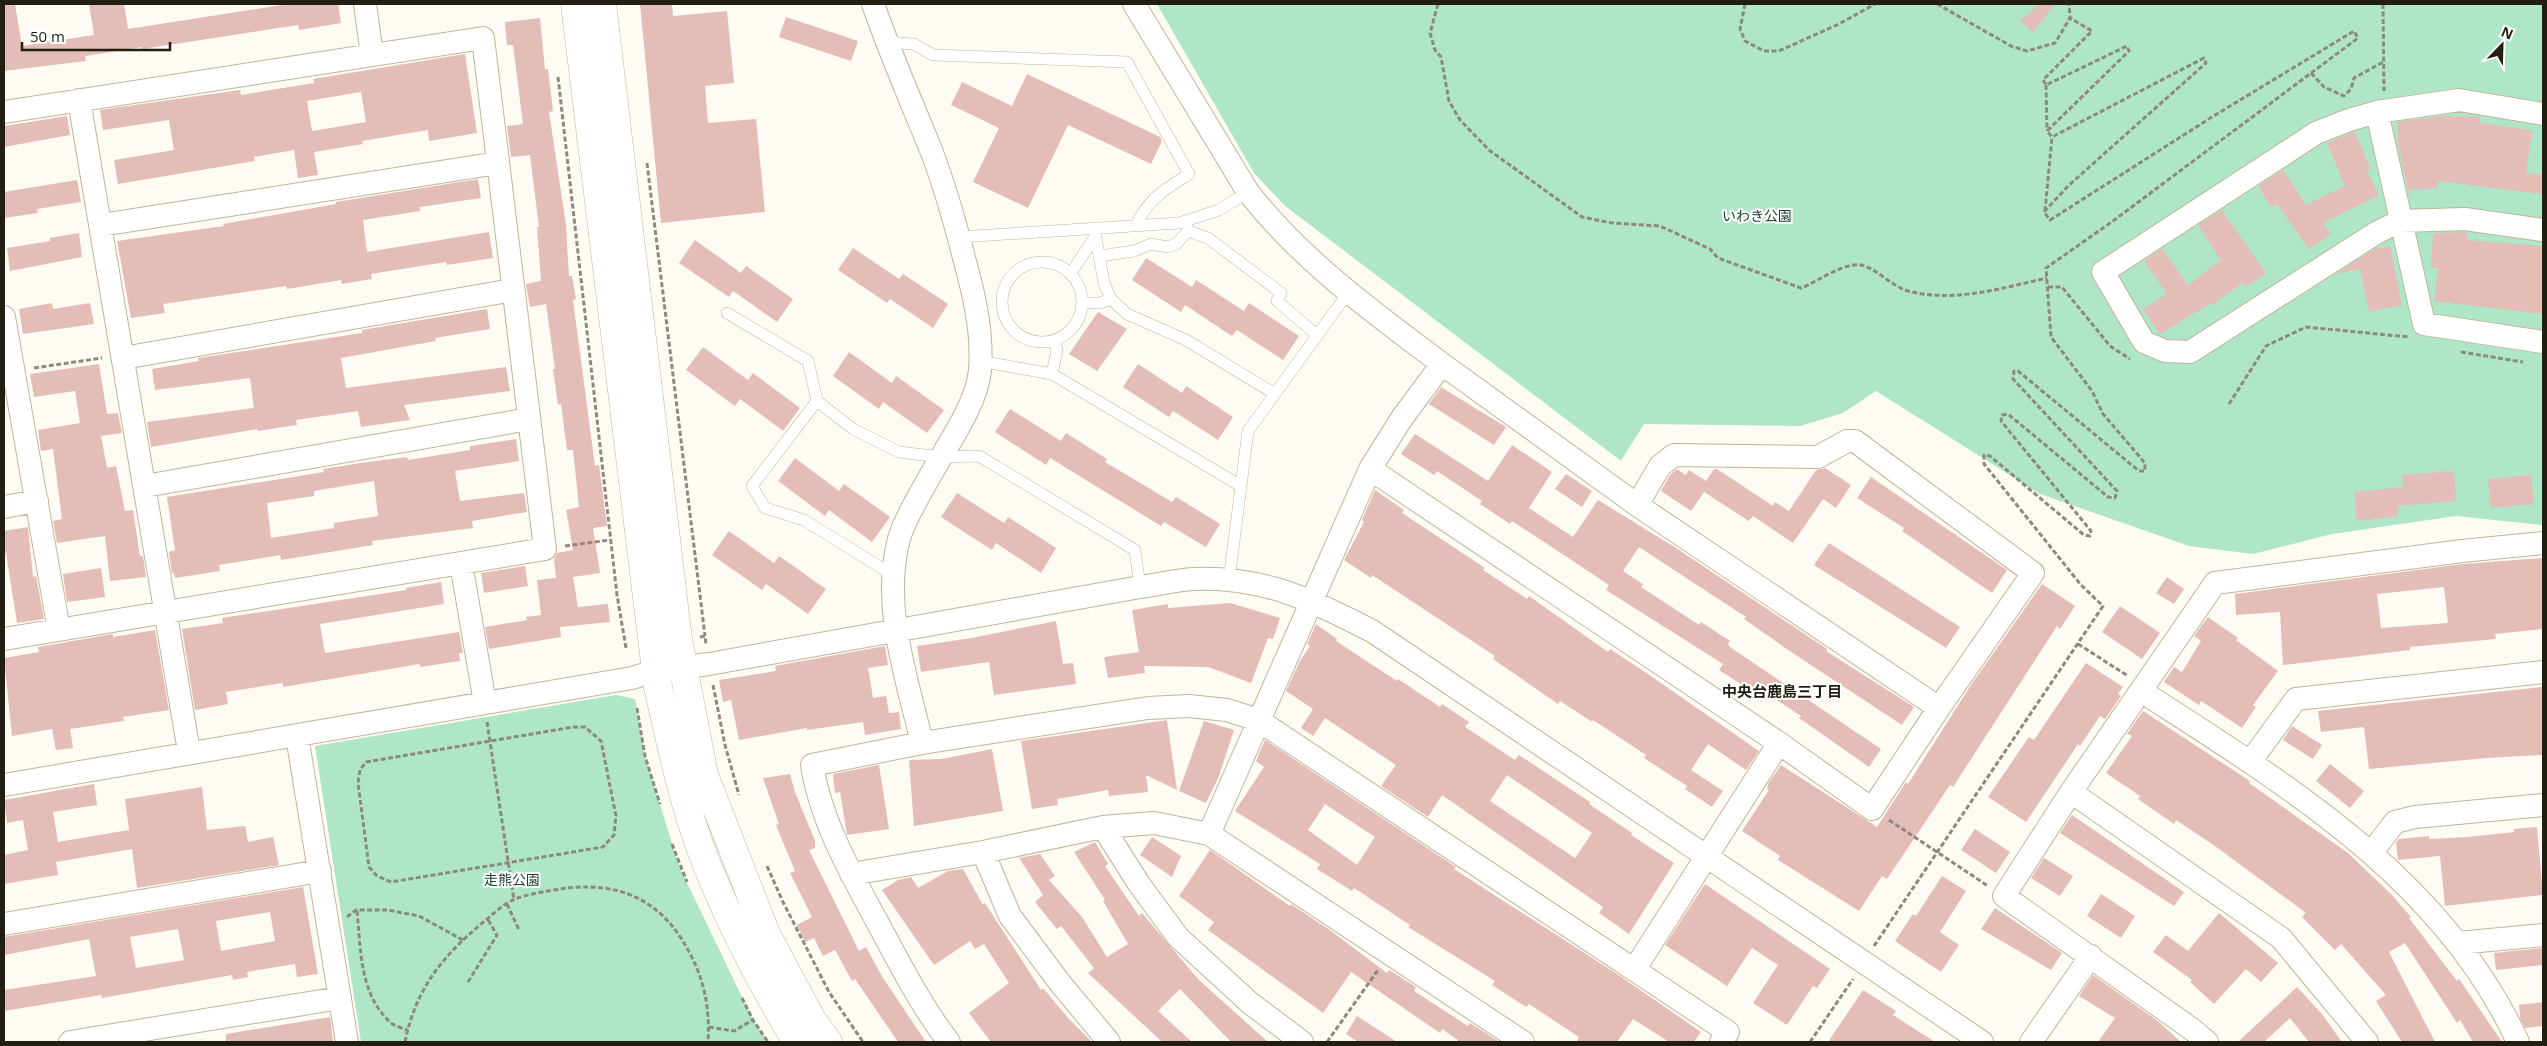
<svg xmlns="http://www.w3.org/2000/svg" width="2547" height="1046" font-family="'Open Sans','Noto Sans JP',sans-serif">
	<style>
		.green { fill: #aee6c7 }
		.building { fill: #e4bdb6; fill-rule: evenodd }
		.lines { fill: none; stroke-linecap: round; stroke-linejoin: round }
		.lane-casing { stroke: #c0b595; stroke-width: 12 }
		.street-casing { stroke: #c0b595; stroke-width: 24 }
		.secondary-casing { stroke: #c0b595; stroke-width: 29 }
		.path { stroke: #8d8980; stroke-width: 3; stroke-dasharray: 5 2.5; stroke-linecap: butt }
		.lane { stroke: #fff; stroke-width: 11 }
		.street { stroke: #fff; stroke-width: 22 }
		.secondary { stroke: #fff; stroke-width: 28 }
		.labels { text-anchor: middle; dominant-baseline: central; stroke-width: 4; stroke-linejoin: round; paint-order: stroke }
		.park-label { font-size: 14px; fill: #1c4330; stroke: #fff }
		.neighbourhood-label { font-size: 15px; font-weight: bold; fill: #221e11; stroke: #fff }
	</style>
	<rect width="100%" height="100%" fill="#fefbf5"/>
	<path class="green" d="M1157,4h1386v521l-87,-9 -124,18 -79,20 -64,-8 -149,-52 -164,-103 -33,22 -43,13 -156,-2 -23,37 -337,-256 -30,-32z
		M616,695l19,4 10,57 34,110 74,154 15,22h-407l-46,-296z"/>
	<path class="building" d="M4,4h11l7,42 72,-11 -5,-31h35l4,25 161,-25h49l3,19 -42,7 -1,-5 -156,24v-2l-57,9 1,5 -82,10z
		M640,4h32l1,12 54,-5 7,72 -29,3 3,37 48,-4 9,93 -104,11z
		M2040,4h15l-22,28 -13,-11z
		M786,17l72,24 -7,20 -72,-24z
		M540,18l5,51h3l5,42 -4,1 17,113 3,51h3l4,23 -3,1 22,166 4,-1 8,61 -14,2 7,45 -27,4 5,30 30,-3 2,18 -50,5 1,10 -72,12 -4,-22 42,-7 -1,-3 15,-2 -4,-35 19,-2 -2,-19 3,-6 16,-3 -7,-40 13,-3 -6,-57h-6l-6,-46 -3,1 -5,-36h2l-9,-65 -16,3 -3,-16 -1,-7 15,-3 -4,-54h2l-9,-72 -19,2 -4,-31 16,-2 -10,-79h-6l-2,-23z
		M465,54l12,79 -48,8 -1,-11 -66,11 1,3 -49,8 4,23 -20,3 -4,-28 -40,7 1,4 -137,23 -4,-24 60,-10 -5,-30 -66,10 -3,-20 140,-20 1,5 73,-12 -1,-4zM361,92l5,30 -54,9 -5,-30z
		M1027,74l133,63 2,4 -11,23 -83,-39 -40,83 -55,-26 26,-54 -48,-23 11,-23 50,24z
		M67,116l3,19 -66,12v-21z
		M2441,116l39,1v6l52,7 -6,43 17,1v20l-105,-13v7l-30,2 -10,-47 -1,-21z
		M2355,132l16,37 -5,1 13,25 -56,28 8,11 -22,15 -32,-45 -6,3 -13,-21 25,-16 23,35 39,-19 -18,-43z
		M478,179l3,19 -61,9v4l-57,9 4,32 122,-20 4,26 -46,7 -1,-3 -75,12 1,5 -30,5 -1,-4 -54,9 -1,-3 -123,18 2,9 -34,5 -14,-77 107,-15 -1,-2 113,-20v-2z
		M77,180l4,22 -44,7 1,4 -34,5v-26z
		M2222,210l44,63 -20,14 -4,-4 -30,22 -1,-2 -51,31 -17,-25 24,-15 -23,-33 18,-12 26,36 33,-25 -23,-35z
		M2464,232l3,1v7l76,6v68l-109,-13 4,-33h-7l2,-35z
		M79,233l3,24 -72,14 -3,-23 43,-7v-3z
		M695,240l46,33 5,-7 47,33 -16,23 -44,-31 -4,6 -50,-34z
		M2390,246l12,59 -33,7 -9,-43 -24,5 40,-26z
		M853,248l46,31 4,-5 45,30 -15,24 -43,-29 -3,4 -49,-33z
		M1146,258l46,29 4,-7 48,31 5,-8 50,33 -16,24 -46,-30 -5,6 -47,-31 -4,7 -49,-32z
		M52,303l1,6 37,-6 4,21 -71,10 -4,-25z
		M487,309l3,20 -55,9 1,3 -95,17 5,30 160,-21 4,24 -106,14 6,15 -49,7 -3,-16 -62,9 1,5 -39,6 -1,-2 -106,18 -4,-25 107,-14 -4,-30 -95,12 -3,-21 47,-8 -1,-3 164,-25v-3z
		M1098,312l29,17 -30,42 -28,-17z
		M703,347l45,33 5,-7 47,35 -17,23 -43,-32 -5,7 -49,-36z
		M849,352l43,31 4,-7 48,34 -17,23 -44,-31 -4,7 -46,-33z
		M99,364l8,50 11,-1 4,20 -21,3 6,32 9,-2 9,45 8,-1 7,46h3l3,21 -36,4 -5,-45 -48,7 -4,-22 9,-2 -9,-70 -12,2 -3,-21 42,-7 -5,-32 -41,6 -4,-23z
		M1138,364l44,29 4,-7 47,31 -15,23 -45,-29 -4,6 -46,-30z
		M1441,387l65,40 -12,18 -65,-41z
		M1010,409l51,32 5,-8 41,26 -2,3 67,40 4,-5 44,27 -14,23 -42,-25 -3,4 -111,-68 -4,7 -51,-33z
		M1415,434l73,47 24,-36 40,27 -23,36 44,29 25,-37 78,48 151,101 -1,2 88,56 -12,18 -114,-75 -44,-31 2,-2 -107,-70 -16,24 20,13 -2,3 58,38 2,-3 29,19 -2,3 2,3 151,102 -12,18 -70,-49 2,-2 -44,-29 -4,5 -34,-22 4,-6 -117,-74 3,-5 -45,-30 -52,-34 -2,3 -30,-20 2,-3 -45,-30 -3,4 -33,-21z
		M516,439l3,22 -64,10 5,30 64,-8 3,19 -55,9 1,7 -101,13 1,4 -92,15 -1,-5 -61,10 1,6 -45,7 -1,-5 -2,1 -3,-22 6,-2 -8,-53 157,-25 -1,-3 38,-6 46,-6 1,3 62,-10v-4zM374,481l4,35 -44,7v5l-63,10 -4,-35 47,-7v-5z
		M795,458l44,33 5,-7 46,33 -18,25 -43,-32 -4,6 -47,-35z
		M1825,468l26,17 -15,23 -13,-9 -30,44 -40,-27 -4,5 -45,-29 -13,19 -30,-20 9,-16 7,-6 9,6 3,-5 17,11 8,-12h3l56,37 2,-4 14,9 27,-41z
		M2454,471l2,30 -59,5 1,10 -41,5 -3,-29 49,-5 -1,-12z
		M1566,474l26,17 -10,16 -27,-18z
		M2531,475l3,29 -43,4 -3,-29z
		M1871,477l136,93 -15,23 -90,-62 2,-3 -47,-30z
		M1375,490l29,20 -2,3 83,55 -2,2 44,29 2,-3 79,56 2,-3 35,23 114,79 -13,19 -38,-26 -17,26 32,21 -11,16 -27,-18 2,-3 -43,-28 2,-3 -53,-35 -1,2 -32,-21 -2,3 -65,-45 2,-3 -123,-81 -1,3 -27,-18 20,-38 -2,-2z
		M957,493l47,30 4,-6 48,31 -15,25 -45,-30 -4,7 -51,-33z
		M28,527l5,50 3,-1 8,43 -27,4 -11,-70h-2v-22z
		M729,531l45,32 5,-7 47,33 -18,25 -42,-30 -4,6 -50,-35z
		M1829,543l131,84 -14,21 -132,-83z
		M2543,558v71l-48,5 1,5 -86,8v3l-127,15 -3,-53 -44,3 -1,-21 228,-30zM2444,587l4,36 -67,5 -4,-34z
		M525,566l3,20 -44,7 -3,-20z
		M101,568l4,29 -38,5 -4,-28z
		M2167,577l17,12 -10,15 -18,-11z
		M441,582l3,22 -124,20 5,29 134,-21 4,21h-4l1,8 -40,6v-3l-137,23v-4l-57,9 2,12 -33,6 -13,-81 41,-6 -1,-5 184,-28v-2z
		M2042,584l33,22 -15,23 -3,-3 -104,161 -3,-2 -63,94 -5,-3 -23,35 -81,-51 2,-4 -38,-25 27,-41 -2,-2 1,-4 13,-19 96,62 29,-45 2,2 63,-99z
		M1230,603l50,15 -7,21 -5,-1 -17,45 -43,-16 -64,-1 1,7 -37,5 -4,-21 35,-5 -7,-42 36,-6v4z
		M2120,606l40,27 -18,26 -40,-27z
		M2208,617l30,21 -2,2 42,31 -25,34 3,2 -14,21 -41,-27 -2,4 -35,-23 10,-15 8,5 19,-31 -7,-5z
		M1056,621l7,43 10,-1 3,21 -82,11 -5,-33 -68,10 -4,-26 55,-8z
		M1316,624l21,15 -1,2 61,40 1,-2 42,28 2,-3 27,18 -4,5 50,33 4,-5 71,47 -1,2 43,29 -1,2 43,28 -45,71 -30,-21 4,-6 -161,-112 -14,22 -47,-31 15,-21 -71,-47 -12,18 -12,-8 12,-19 -27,-18 14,-30 10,-15 -3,-2zM1507,775l85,58 -17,25 -85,-57z
		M155,630l14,80 -46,7 1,4 -54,8 3,19 -17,2 -4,-21 -40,7 -8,-78 35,-6 -1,-5 75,-13v3z
		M885,646l3,19 -20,3 5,30 13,-2 3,17 10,-1 2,17 -36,6 -2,-13 -56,8v-2l-68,12 -8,-40 -8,2 -4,-22 57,-9 -1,-5z
		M2086,663l37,24 -5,7 3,2 -16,23 -5,-3 -20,30 -2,-2 -52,78 -38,-25 41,-60 5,3z
		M2543,687v68l-57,3 -117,11 -5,-42 -43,5 -3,-21z
		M2143,711l107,70 -1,2 99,70 43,41 20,23 -2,1 48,63 2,-2 43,63h-29l-13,-22 -3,3 -52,-80 -16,9 46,90h-33l-26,-41 10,-6 -45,-51 -6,6 -33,-33 4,-4 -91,-67 -39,-26 -2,4 -36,-25 2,-3 -34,-23 26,-37 -5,-2z
		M1167,720l10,70 -31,-15 2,17 -39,4 -1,-6 -51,9 1,6 -26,4 -11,-68z
		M1204,721l30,9 -15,46 -13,27 -27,-12z
		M2292,726l30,19 -9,14 -30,-19z
		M1265,740l191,127 -2,2 163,105 84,58 -7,10h-25l-36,-23 -16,23h-41l3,-5 -50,-33 -3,3 -34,-22 3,-4 -87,-54 2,-2 -56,-37 -2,3 -35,-22 3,-5 -85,-53 29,-44 -8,-6zM1325,804l50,33 -18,28 -49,-35z
		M992,749l11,62 -89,15 -5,-66 33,-1z
		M2330,764l34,27 -14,17 -34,-27z
		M879,765l10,64 -42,6 -7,-43 -5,1 -2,-19z
		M790,774l5,18 20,49v7l-6,2 50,101 7,-4 17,31 43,64h-28l-43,-63 -3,2 -17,-31 -12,6 -9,-18 -9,4 -8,-17 15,-8 -22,-44 5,-2 -19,-46 3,-1 -16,-46z
		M94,784l3,21 -44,7 5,30 71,-12 -4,-31 77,-12 5,43 38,-4 3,16 25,-5 6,28 -142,23 -5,-39 -76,13 2,13 -54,9v-29l24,-5 -5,-30 -16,3 -3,-23z
		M2072,815l112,77 -10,14 -114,-73z
		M2537,827l6,68 -98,11 -5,-50 -42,4 -2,-18 3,-3 30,-3v3l39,-2 46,-5v-3z
		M1975,829l35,23 -14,21 -35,-23z
		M1152,837l29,19 -9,21 -32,-22z
		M1095,842l13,22 -3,2 34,50 3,-3 57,67 69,62h-37l-51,-53 -22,22 34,31h-30l-74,-69 6,-5 -33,-42 -4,3 -22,-27 8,-7 -24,-37 21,-4 15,22 -6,4 33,37 25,40 21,-13 -25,-43 2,-1 -31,-48z
		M1210,850l80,56 1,-2 40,27 56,42 2,-3 27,17 -2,4 54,35 2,-3 30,19h-43l1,-2 -16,-11 -2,4 -89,-61 -28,41 -115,-83 6,-8 -35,-26z
		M2044,858l29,18 -13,20 -29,-18z
		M963,869l20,36 2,-2 56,87 2,-2 25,30 24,24h-101l-22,-29 40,-30 -25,-39 -9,5 -5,-8 -36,24 -52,-75 16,-10 13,-3 7,11 30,-17z
		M1942,876l24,15 -26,41 19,13 -18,27 -46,-31 18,-27 3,2z
		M1705,884l125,85 -13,19 -4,-2 -26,39 -34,-22 25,-38 -26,-17 -25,38 -62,-41z
		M303,887l15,87 -21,3 -2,-13 -48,8 1,5 -15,3 -1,-5 -130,23 -1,-3 -97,16v-21l92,-14 -7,-37 -85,16v-18zM270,912l5,29 -54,10 -5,-30zM178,929l6,31 -48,8 -6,-31z
		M2101,894l34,22 -14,22 -34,-22z
		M1995,908l67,45 -11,17 -70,-41z
		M2219,913l59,50 -17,19 -15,-13 -32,35 -24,-22 2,-2 -39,-28 13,-17 22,16z
		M2543,948v17l-47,5 -2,-17z
		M2093,975l66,47 22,20h-83l17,-24 -36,-22z
		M2297,987l25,27 20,28h-33l-19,-24 -26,24h-26z
		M1863,990l33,21 -3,4 42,27h-107z
		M2543,1002v24l-18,2 -5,-10 -1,-13z
		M1357,1016l40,26h-39l-12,-8z
		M330,1017l3,24 -107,1v-8z"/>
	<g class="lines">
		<defs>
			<path id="lane" d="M886,42l28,2 19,11 194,7 62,112c-25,16 -39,23 -53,51
				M1186,221l2,10 20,7 73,55 -4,8 40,34
				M1094,228l10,55 7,16 16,15 59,26 89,54
				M959,237l220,-14 40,-13 29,-18
				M1100,256l34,-5 17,-7 17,3 8,-3 12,-13
				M1002 302a40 40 0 1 1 80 0a40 40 0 1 1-80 0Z
				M1071,273l25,-38
				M1083,303h17l11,-4
				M727,313l81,48 9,40 36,28 46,23 42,5 38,-1 156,94 5,37
				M979,361l73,13 189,112
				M1052,374l5,-24 -3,-10
				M817,401l-65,85 13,22 39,12 89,55
				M1229,580l19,-149 100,-138"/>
			<path id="street" d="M365,4l7,51
				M873,4c17,49 38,97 58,146 13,34 24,72 33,108 10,36 19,74 16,112 -3,35 -33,75 -50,106 -10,18 -26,44 -31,63 -18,67 8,139 23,204
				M1134,4l114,188c54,69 125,120 194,172
				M79,100l108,640
				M4,112l479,-74 62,511 -541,90
				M2377,112l47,212 119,18
				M2543,114l-84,-14 -82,12 -28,8 -33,13 -213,139 41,70 21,9 25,1 186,-119 24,-12 65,-2 78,11
				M101,225l397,-62
				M4,317l55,313
				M123,358l390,-68
				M145,486l384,-67
				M1637,505l23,-39 14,-11 144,2 29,-16h8l178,132 -94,135
				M4,507l33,-6
				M461,563l24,140
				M2141,691c145,94 302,187 377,351
				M297,736l50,306
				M2250,762l46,-63 247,-27
				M4,785l628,-107 23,-7 54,-7 431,-77c17,-2 36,-7 53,-8 70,-3 119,21 179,52l610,411
				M2071,792l210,146 86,104
				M1103,827l36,57 39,53 72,66 52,39
				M1209,834l314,208
				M983,852l27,64 50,67 49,59
				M2372,852l23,-30 20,-5 128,-12
				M851,874l132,-22 120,-25 51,-4 55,11 161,-365 32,-51 40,-54 195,141 302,203 -67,101 -93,-66 -409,-274
				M4,924l316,-53
				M2458,943l85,-8
				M1634,970l145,-227
				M70,1042l270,-44
				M949,1042c-27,-35 -47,-74 -68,-113 -28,-52 -60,-106 -69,-164l110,-22 226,-35 41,-2 38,4 31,10 470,312 -7,10
				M2031,1042l60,-86
				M2207,1042l-14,-12 -189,-134 67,-104 144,-209 247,-32 81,-8"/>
			<path id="secondary" d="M575,4l83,683c15,66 29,135 57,197 23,55 51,107 82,158
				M602,4l76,636 26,135 62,159 46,86 16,22"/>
		</defs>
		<use href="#lane" class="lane-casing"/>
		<use href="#street" class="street-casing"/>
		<use href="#secondary" class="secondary-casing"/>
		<path class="path" d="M1438,4l-8,29 5,17 6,7 8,44 11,19 29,30 93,67 30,6 48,3 50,23 8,9 83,30c16,-6 43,-26 60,-23 17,4 30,21 47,26 46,12 94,-3 139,-13
			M1745,4l-5,25 5,12 19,10h15l60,-27 36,-20
			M1937,4l74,42 16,5 28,-8 15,-25 -1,-14
			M2383,4l1,87
			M2311,73l13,14 20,9 7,-7 3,-11 31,-17
			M558,77l59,518 9,53
			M2046,85l1,46
			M647,163l58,473
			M2045,211l7,-74
			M2048,287h14l48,59 20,13
			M2461,352l62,10
			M34,368l68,-10
			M2229,404l37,-58 40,-19 103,10
			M565,546l45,-6
			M700,637l5,-1 1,8
			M2078,644l50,32
			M713,685l12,60 14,50
			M637,708l8,48 15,48
			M487,722l27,178
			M573,727h12l16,14 15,75 -2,19 -11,12 -212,35 -14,-6 -8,-9 -11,-84 2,-13 6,-8z
			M1889,820l99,66
			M672,844l15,38
			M767,866l16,36 46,90 34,50
			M507,904l12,26
			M357,911c4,38 2,82 33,111 4,4 12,6 17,8
			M347,917l9,-7h32l31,6 44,24
			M1874,946l229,-340 -22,-21 -97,-121v-9l6,1 94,79 6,1 1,-5 -90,-110 1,-6 6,-1 100,83 7,1 2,-7 -104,-112 1,-8h4l121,100h6v-8l-42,-49 -11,-23 -41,-54 -5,-69 67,-47 245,-183 -4,-7 -142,86 -162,103 -6,-8 24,-26 138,-123 -2,-5 -152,79 -5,-6 82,-80 -2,-5 -81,39 -3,-5 49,-49 -22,-13
			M468,982l29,-47 -10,-17
			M742,998l11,22 15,22
			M709,1027l25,4 19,-11
			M405,1042c11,-53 36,-84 76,-118 10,-8 22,-20 34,-25 10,-4 22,-6 33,-8 59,-12 108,1 139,57 17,30 23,59 21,94
			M1327,1042l51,-72
			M1810,1042l43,-63"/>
		<use href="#lane" class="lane"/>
		<use href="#street" class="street"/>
		<use href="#secondary" class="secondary"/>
	</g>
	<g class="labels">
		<g class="park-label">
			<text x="1757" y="215">いわき公園</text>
			<text x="512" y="879">走熊公園</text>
		</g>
		<g class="neighbourhood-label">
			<text x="1782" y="691">中央台鹿島三丁目</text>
		</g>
	</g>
	<rect width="2547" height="1046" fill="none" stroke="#221e11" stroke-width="10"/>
	<g transform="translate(2502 45) rotate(23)" stroke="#ffffff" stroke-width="4" paint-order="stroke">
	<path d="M0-4L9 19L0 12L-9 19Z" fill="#221e11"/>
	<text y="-8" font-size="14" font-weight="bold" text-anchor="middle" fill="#221e11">N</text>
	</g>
	<path d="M22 42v8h148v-8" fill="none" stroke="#221e11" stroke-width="2.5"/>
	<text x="30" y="42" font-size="15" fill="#221e11" stroke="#ffffff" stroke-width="4" paint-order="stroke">50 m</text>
</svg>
